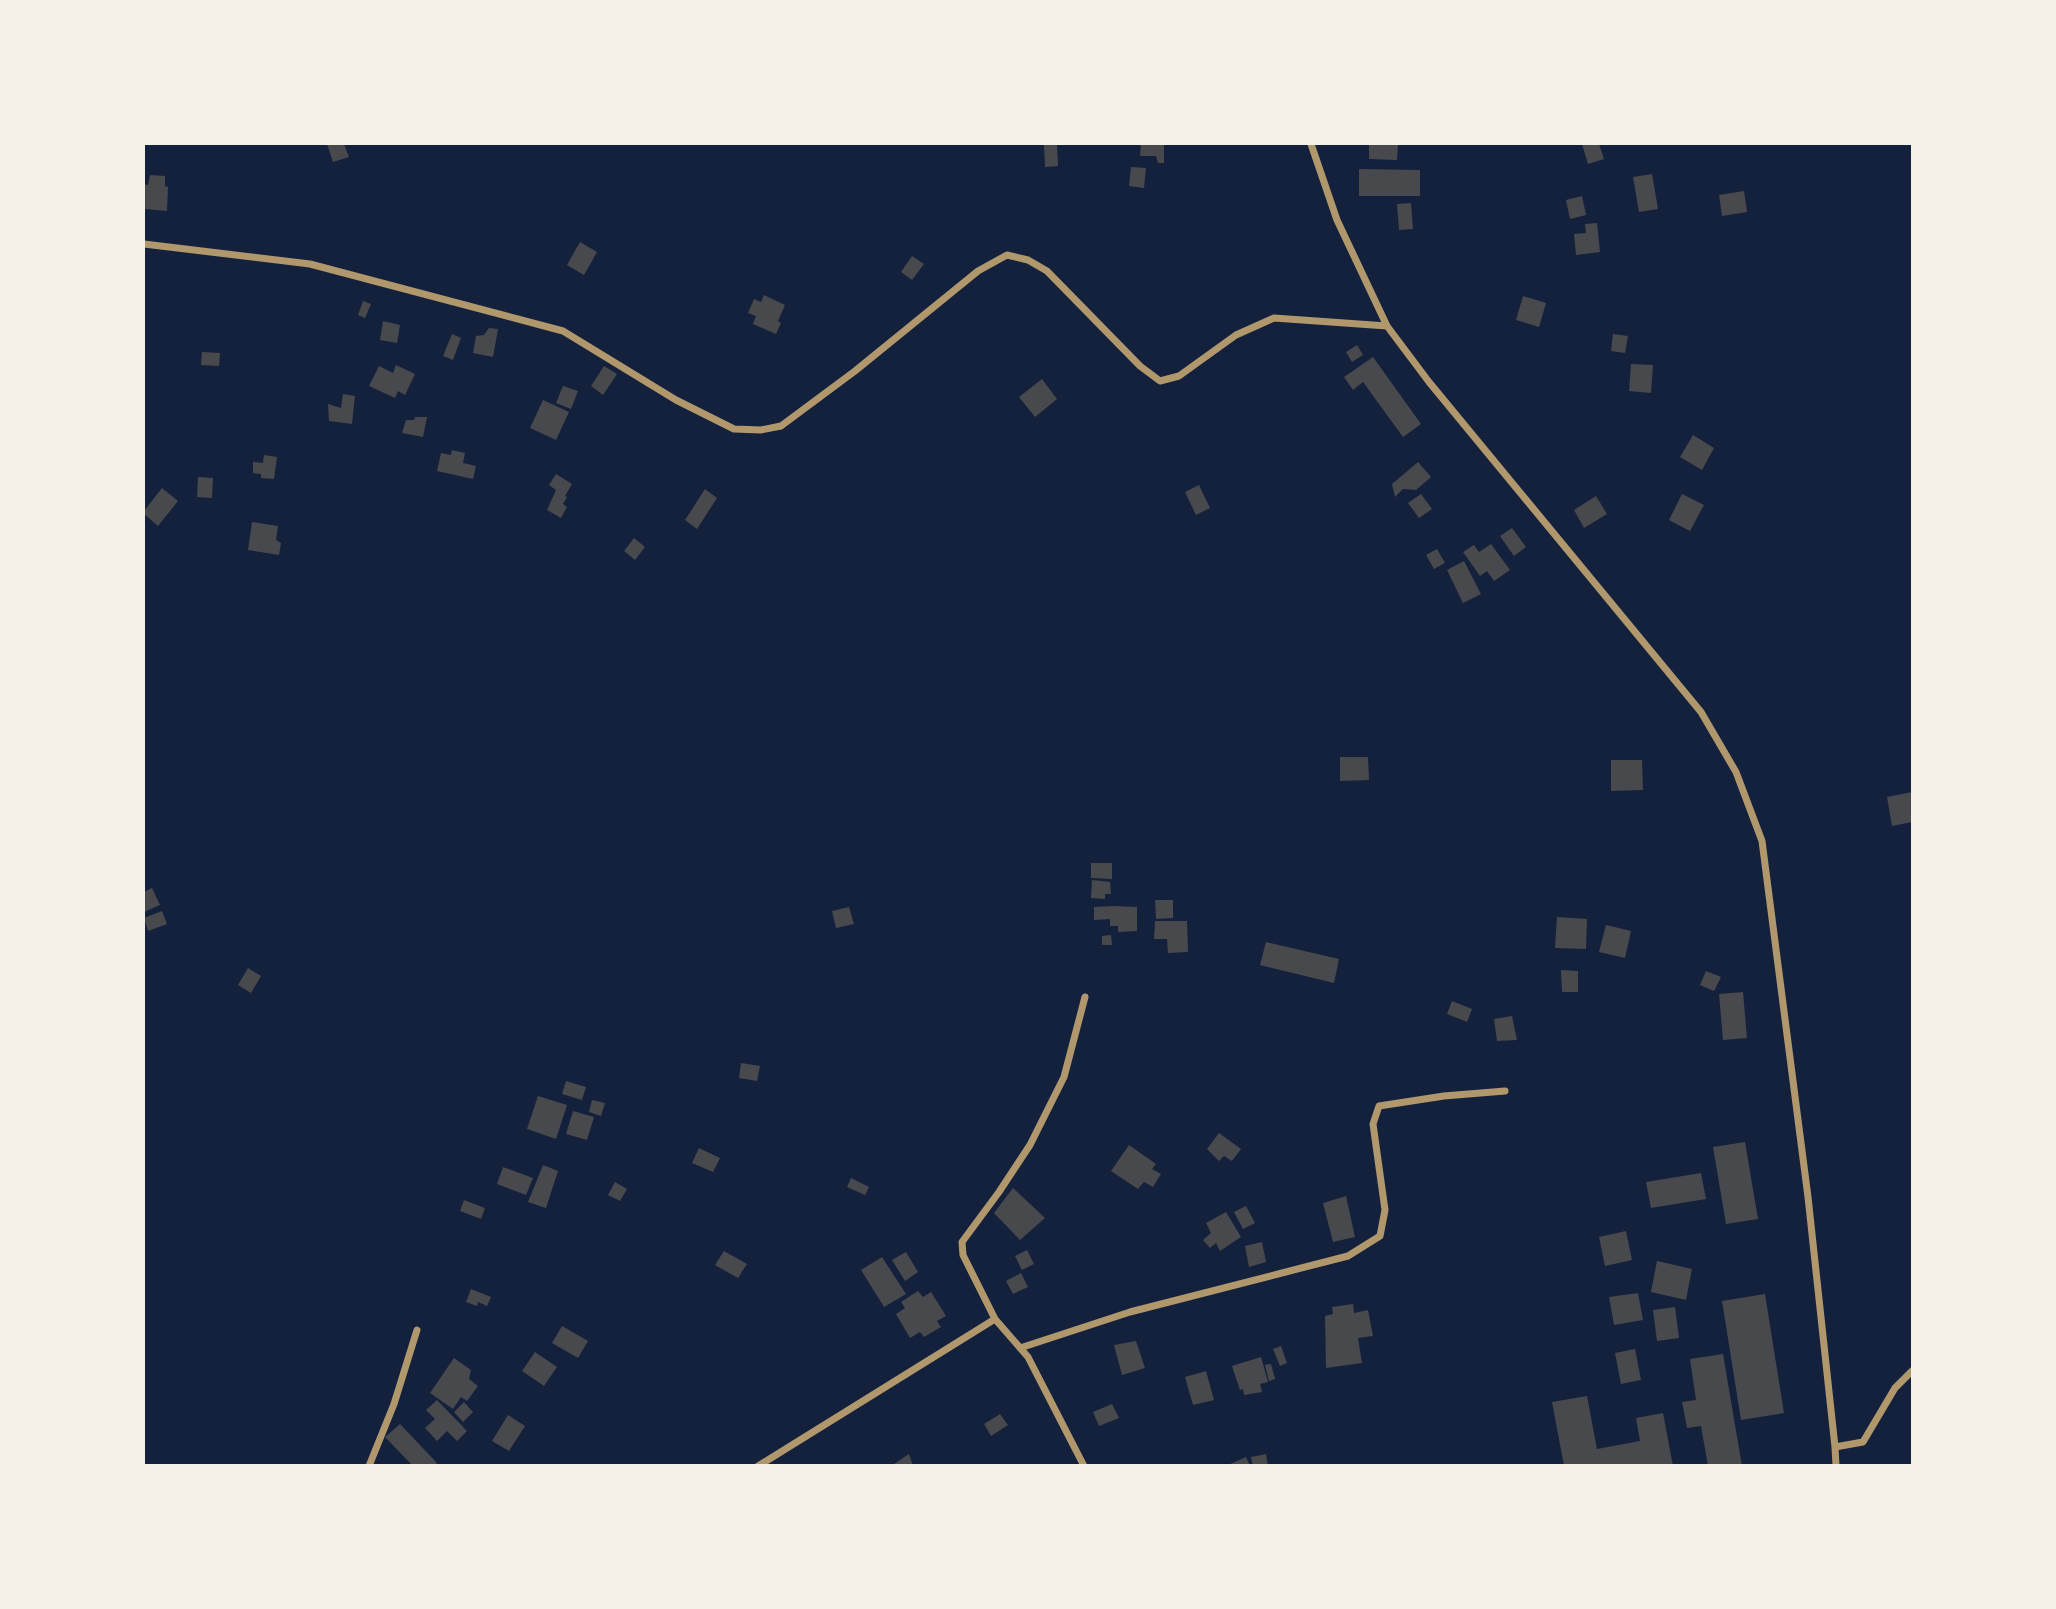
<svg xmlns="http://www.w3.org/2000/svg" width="2056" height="1609" font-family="Barlow,sans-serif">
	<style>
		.building { fill: #48494c }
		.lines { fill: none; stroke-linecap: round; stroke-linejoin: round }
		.minor { stroke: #b1986c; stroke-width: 7 }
	</style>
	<rect width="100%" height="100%" fill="#14213d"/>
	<path class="building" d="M327,144h17l5,13 -16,5z
		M1044,144h13l1,22 -13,1z
		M1141,144h23v19h-6l-2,-7h-16z
		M1369,144h29l-1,16 -28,-1z
		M1582,144h17l5,15 -16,5z
		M1131,167l15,1 -2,20 -15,-2z
		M1359,169l61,1v26h-61z
		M1652,174l6,35 -19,3 -6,-35z
		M150,175l15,1v10l3,1 -1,24 -23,-2v-25l4,1z
		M1744,191l3,21 -25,4 -3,-21z
		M1582,196l4,19 -16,4 -4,-19z
		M1411,203l2,26 -14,1 -2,-26z
		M1597,223l3,29 -24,3 -2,-21 12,-1 -1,-9z
		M580,242l17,10 -13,23 -17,-10z
		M912,256l12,8 -12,16 -11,-8z
		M764,295l21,10 -7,16 3,2 -5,11 -23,-10 3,-8 -8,-3 6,-14 7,3z
		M1523,296l23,7 -7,24 -23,-7z
		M363,301l8,3 -6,14 -7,-3z
		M383,321l17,4 -3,18 -17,-3z
		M489,328l9,1 -5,28 -20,-4 3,-17 8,-1z
		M452,334l9,4 -8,22 -10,-4z
		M1613,334l15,2 -3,17 -14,-2z
		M1357,345l6,10 -11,7 -6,-10z
		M202,352l18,1 -1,13 -18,-1z
		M1373,357l48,67 -18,13 -40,-55 -10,8 -9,-13z
		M1631,364l22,1 -2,28 -22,-2z
		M396,365l19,9 -10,21 -7,-4 -3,7 -26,-12 10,-20 14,7z
		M604,366l13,8 -14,21 -12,-9z
		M1042,379l15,20 -22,18 -16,-20z
		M563,386l15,5 -7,18 -15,-6z
		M343,394l12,2 -3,28 -23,-3 -1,-17 13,4z
		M543,400l26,12 -13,28 -26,-12z
		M415,417h12l-4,20 -21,-4 4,-13h8z
		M1693,435l21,13 -12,22 -22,-13z
		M452,450l13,3 -2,10 13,3 -3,13 -36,-8 4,-18 10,2z
		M264,455l13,2 -3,22 -13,-1v-4l-8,-1v-11l10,1z
		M1418,462l13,15 -15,13 -13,-1 -8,8 -3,-13z
		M556,474l16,10 -7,12 2,1 -4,7 4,3 -6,11 -14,-8 9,-20 -7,-5z
		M198,477l15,1 -1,20 -15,-1z
		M1199,485l11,23 -14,7 -11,-23z
		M162,488l16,13 -20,25 -14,-12v-3z
		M705,489l12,9 -20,31 -12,-9z
		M1421,494l11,15 -13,9 -11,-15z
		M1682,494l22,11 -14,26 -21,-11z
		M1596,496l11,18 -23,14 -10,-18z
		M252,522l26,4 -2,14 5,3 -2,12 -31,-5z
		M1512,528l14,19 -12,9 -14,-20z
		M634,538l11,9 -10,13 -11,-9z
		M1491,544l19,26 -16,11 -7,-10 -7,5 -17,-24 11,-7 5,7z
		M1437,549l8,14 -11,6 -8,-14z
		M1464,561l17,33 -18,9 -16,-33z
		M1340,757h28l1,23 -29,1z
		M1611,760h31l1,30 -32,1z
		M1912,792v30l-20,4 -5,-29z
		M1091,863h21v16l-21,-1z
		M1092,880l18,2 1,12h-6v5l-14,-1z
		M152,888l8,17 -16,7v-20z
		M1155,900h18v18l-17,1z
		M1114,906l23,1v24l-19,1v-6h-8v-7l-16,1v-13z
		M849,907l5,17 -18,4 -4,-17z
		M162,911l5,13 -19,7 -4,-13z
		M1557,917l30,2 -1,30 -31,-1z
		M1155,921h32l1,31 -20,1 -1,-14h-13z
		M1606,925l25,6 -6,27 -26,-6z
		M1111,935l1,10h-10v-9z
		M1266,942l73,17 -5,24 -74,-18z
		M248,968l13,8 -10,17 -13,-8z
		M1561,970l17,1v21h-16z
		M1706,971l15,6 -7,14 -14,-6z
		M1743,992l4,46 -24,2 -4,-46z
		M1452,1001l20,8 -5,13 -20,-8z
		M1512,1016l5,24 -20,1 -3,-22z
		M741,1063l19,3 -3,15 -18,-3z
		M566,1081l20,6 -4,13 -20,-6z
		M538,1096l29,9 -11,34 -29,-10z
		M592,1100l13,3 -4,13 -12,-4z
		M573,1111l21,6 -7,23 -21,-6z
		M1219,1133l22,16 -9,12 -8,-5 -5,5 -12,-12z
		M1745,1142l13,77 -32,5 -13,-77z
		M1129,1145l27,19 -4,5 9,5 -8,13 -9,-5 -6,7 -27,-18z
		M699,1148l21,10 -7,14 -21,-9z
		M543,1165l15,6 -12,37 -18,-6z
		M503,1167l30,11 -7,17 -29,-11z
		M1701,1173l5,26 -55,9 -5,-26z
		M851,1178l18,9 -4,8 -18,-8z
		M615,1182l12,7 -7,12 -12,-6z
		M1013,1188l32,30 -25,22 -26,-27z
		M1346,1196l9,41 -22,5 -10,-39z
		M464,1200l21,8 -4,11 -21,-8z
		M1246,1206l9,17 -12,6 -9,-17z
		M1226,1212l15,25 -21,14 -4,-8 -6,5 -7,-8 8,-7 -5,-10z
		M1626,1231l6,29 -27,6 -6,-29z
		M1262,1242l4,20 -17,5 -4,-21z
		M1027,1250l7,14 -12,6 -7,-14z
		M724,1251l23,13 -9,14 -23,-13z
		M906,1252l12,20 -13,9 -13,-21z
		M882,1257l24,37 -22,13 -23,-37z
		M1657,1261l35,8 -6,31 -35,-8z
		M1021,1273l7,14 -15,7 -7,-13z
		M471,1289l20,8 -4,9 -9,-4 -1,4 -11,-4z
		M918,1291l5,6 8,-5 15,24 -9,5 4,6 -17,10 -4,-5 -10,6 -14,-24 9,-6 -4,-6z
		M1638,1293l5,27 -29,5 -5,-28z
		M1765,1294l19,119 -43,7 -19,-119z
		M1353,1304l1,9 14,-3 5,26 -15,2 4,25 -36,5 -1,-52 8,-2 -1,-7z
		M1675,1307l4,31 -22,3 -4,-31z
		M562,1326l26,15 -10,17 -26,-15z
		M1136,1341l9,27 -23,7 -8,-30z
		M1281,1346l6,17 -7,3 -7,-17z
		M1635,1349l6,31 -20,4 -6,-31z
		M535,1352l22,15 -13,19 -22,-15z
		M1723,1354l19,112h-34l-7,-40 -14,2 -5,-26 14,-2 -6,-41z
		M1261,1357l7,25 -8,2 2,8 -18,3 -1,-6 -3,1 -8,-24z
		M454,1358l17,12 -2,9 9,7 -11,15 -6,-4 -8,12 -23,-16z
		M1271,1364l4,15 -6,2 -4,-16z
		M1206,1371l8,29 -21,5 -8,-28z
		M1587,1396l10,53 43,-8 -4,-23 27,-5 10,53h-109l-12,-64z
		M437,1400l30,31 -10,10 -10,-10 -10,10 -12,-13 10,-9 -9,-9z
		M464,1402l9,10 -10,10 -9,-10z
		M1112,1404l7,14 -20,8 -6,-14z
		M1000,1414l8,11 -17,11 -7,-12z
		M508,1415l17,11 -16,25 -17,-10z
		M400,1424l37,39 -3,3h-21l-28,-29z
		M909,1454l4,12h-22z
		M1266,1454l2,12h-15l-2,-9z
		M1246,1457l4,9h-24z"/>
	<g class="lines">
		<path class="minor" d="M1311,144l26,76 50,106 42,56 272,330 35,60 26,69 46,356 27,250 1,19
			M144,244l166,20 253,67 113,69 58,29 27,1 20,-4 74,-55 123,-100 29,-16 21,5 19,11 93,95 20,15 19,-5 57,-41 38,-17 113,8
			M995,1319l-32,-64 -1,-13 37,-50 31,-47 34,-68 21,-80
			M1020,1348l110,-36 218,-56 32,-20 5,-26 -12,-86 6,-18 65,-10 61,-5
			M1835,1447l28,-5 32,-54 17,-17
			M369,1466l25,-62 23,-74
			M758,1466l237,-147 33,38 56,109"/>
	</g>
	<rect width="2056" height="1609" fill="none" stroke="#f6f1e7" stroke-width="290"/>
</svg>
